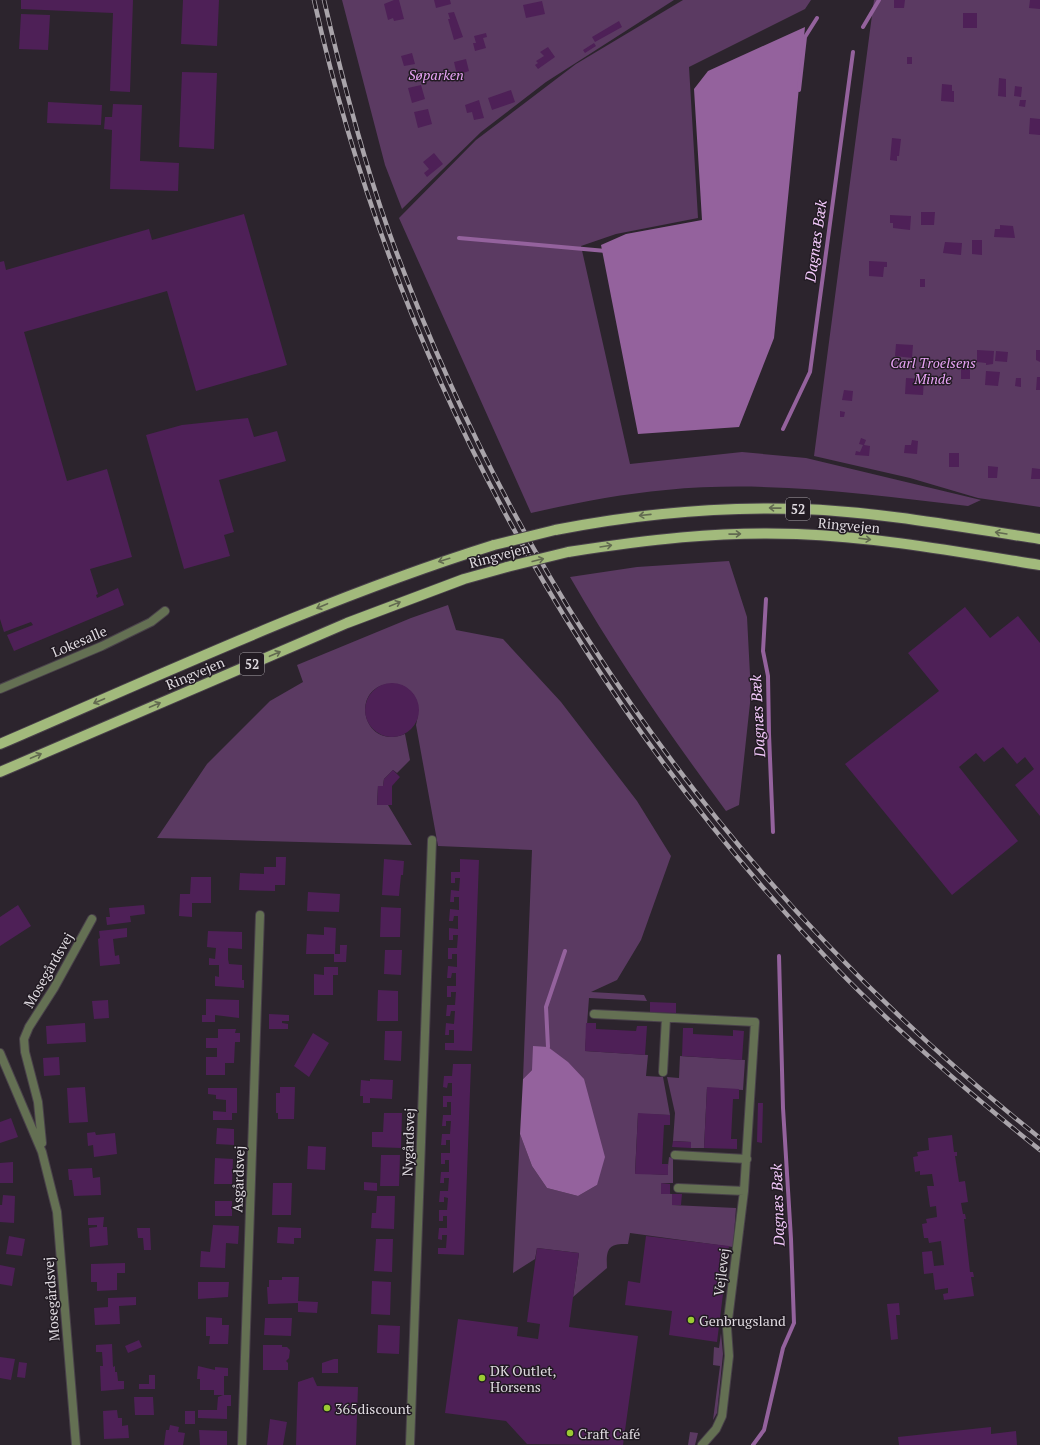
<svg xmlns="http://www.w3.org/2000/svg" width="1040" height="1445" font-family="'PT Serif',serif">
	<style>
		.green { fill: #5b3a62 }
		.water { fill: #94629d }
		.lines { fill: none; stroke-linecap: round; stroke-linejoin: round }
		.stream { stroke: #94629d; stroke-width: 4 }
		.building { fill: #4e2057 }
		.minor-casing { stroke: #49414a; stroke-width: 10 }
		.primary-casing { stroke: #49414a; stroke-width: 12 }
		.minor { stroke: #647053; stroke-width: 8 }
		.primary { stroke: #a2ba7c; stroke-width: 10 }
		.rail-casing { stroke: #a9a4aa; stroke-width: 4.5 }
		.rail { stroke: #221b23; stroke-width: 3; stroke-dasharray: 9; stroke-linecap: butt }
		.primary-bridge-casing { stroke: #49414a; stroke-width: 12; stroke-linecap: butt }
		.primary-bridge { stroke: #a2ba7c; stroke-width: 10 }
		.oneway { stroke: #626a50 }
		.poi-dot { fill: #9bcb33; stroke: #221b23; stroke-width: 1.5 }
		.labels { text-anchor: middle; dominant-baseline: central; stroke-width: 3; stroke-linejoin: round; paint-order: stroke }
		.shield { fill: #221b23; stroke: #a6a1a7; stroke-width: 1 }
		.shield-label { font-size: 13px; font-weight: bold; fill: #dfdae0 }
		.park-label { font-size: 14px; font-style: italic; fill: #e9a4f6; stroke: #221b23 }
		.street-label { font-size: 14px; fill: #dfdae0; stroke: #221b23 }
		.poi-label { font-size: 14px; fill: #dfdae0; stroke: #221b23; text-anchor: start }
		.water-label { font-size: 15px; font-style: italic; fill: #f4cafc; stroke: #221b23 }
	</style>
	<rect width="100%" height="100%" fill="#2c242d"/>
	<path class="green" d="M342,0h332l-128,82 -65,50 -79,77 -17,-44z
		M683,0h128l-6,9 -116,58 9,151 -82,16 -35,12 49,218 112,-12 64,6 175,42 -13,6c-100,-12 -201,-26 -302,-16 -45,4 -91,13 -135,23l-132,-295 77,-78 100,-76z
		M874,0h166v507l-62,-9 -68,-20 -96,-22z
		M729,561l18,56 4,77 -12,111 -13,6c-56,-76 -109,-152 -156,-234l67,-10z
		M448,605l8,25 47,9 58,63 76,99 34,55 -30,84 -24,40 -26,12 53,3 3,6 -58,-3 -4,53 63,4 -2,21 17,1 7,38 -32,-1 -3,59 32,2 2,-18 4,1v25h-11l-1,10 11,1v11l64,3 -3,39 -103,-14 -2,11c-20,-1 -22,5 -21,24l-34,29 6,-44 -42,-5 -2,11 -22,14 7,-139 12,32 15,22 31,8 19,-11 -65,-115 -9,9 9,-229 -94,-4 -22,-121c3,-12 4,-25 -6,-34 -5,-5 -13,-8 -20,-7 -40,2 -29,67 15,50l5,26 -13,13 -4,-3 -9,9 -1,7h-5l-1,19h11l24,40 -255,-7 50,-74 63,-63 33,-19 -6,-17 114,-47z
		M680,1056l65,4 -2,30 -36,-2 -3,60h-13v-6l-18,-1 2,-28 -8,-36 12,1z
		M721,1333l2,21 -6,59 -4,7 7,-54 -7,-1 1,-18 5,1z
		M690,1432l8,1 -3,12h-7z"/>
	<path class="water" d="M805,27l-31,311 -35,89 -101,7 -37,-189 25,-11 76,-14 -8,-131 14,-18z
		M533,1046l15,1 20,15 16,17 21,78 -8,28 -19,11 -31,-8 -15,-22 -12,-32 3,-55 9,-9z"/>
	<g class="lines">
		<path class="stream" d="M863,27l16,-27
			M799,90l6,-53 12,-19
			M459,238l147,13
			M783,429l27,-57 43,-320
			M766,599l-3,52 5,25 1,58 4,98
			M548,1047l-2,-40 19,-56
			M753,1445l11,-15 19,-82 11,-25 -3,-84 -8,-131 -4,-152"/>
	</g>
	<path class="building" d="M21,0h112l-3,92 -20,-1 3,-78 -92,-4z
		M183,0h36l-2,46 -36,-2z
		M394,0h5l5,19 -10,2 -1,-3 -5,2 -4,-16z
		M434,0h16l1,4 -15,4z
		M894,0h11l-1,8h-10z
		M1030,0h10v9l-11,-1z
		M542,1l3,13 -19,4 -3,-13z
		M454,12l9,25 -9,3 -6,-21h2l-2,-6z
		M963,13h14v15h-14z
		M21,14l29,1 -2,35 -29,-1z
		M619,21l3,6 -27,15 -3,-5z
		M486,33l1,4 -4,1 3,10 -11,3 -2,-8h3l-2,-7z
		M594,43l2,3 -11,7 -2,-3z
		M548,47l7,10 -17,12 -3,-4 3,-2 -2,-2 8,-5 -4,-4z
		M412,53l3,11 -11,2 -3,-10z
		M907,57h5v7h-5z
		M466,59l3,12 -12,4 -3,-13z
		M182,72l35,1 -3,76 -35,-2z
		M999,78l7,1v18l-8,-1z
		M942,84l10,1v6h2v11l-13,-1z
		M421,85l4,14 -13,4 -4,-15z
		M1015,86l7,1 -1,10 -7,-1z
		M511,90l4,12 -23,8 -4,-12z
		M479,100l5,18 -10,2 -2,-8 -5,1 -2,-8z
		M1020,100h6l-1,7 -6,-1z
		M48,102l54,3 -1,20 -54,-2z
		M113,104l29,1 -2,56 39,2 -1,28 -68,-2 2,-59 -8,-1 1,-12h7z
		M428,109l4,15 -14,4 -4,-16z
		M1030,118l10,1v16l-11,-1z
		M892,138l9,1 -2,17h-2v5l-7,-1z
		M434,153l9,11 -16,13 -3,-4 5,-4 -6,-7z
		M921,212h14l-1,13h-13z
		M244,214l43,151 -91,26 -29,-100 -143,41 43,149 40,-12 25,88 -42,12 8,25 -2,1 1,3 21,-10 6,17 -110,46 -7,-16 26,-10 -2,-3 -27,10 -4,-13v-357l4,-1 2,9 143,-41 3,11z
		M890,215l21,1 -1,14 -17,-2v-5h-3z
		M1000,225l13,1 2,12 -21,-1 1,-8h5z
		M972,240h10v15l-10,-1z
		M945,242l17,1 -1,12 -18,-2z
		M869,261l18,1v5h-3l-1,10 -14,-1z
		M920,279h5v8h-5z
		M896,344l17,1 -1,13 -17,-2z
		M977,350l17,1 -1,13 -7,1v-2l-9,-1z
		M1036,350h4v12l-4,-2z
		M996,351l12,1 -1,10 -12,-1z
		M961,369h9v10h-9z
		M986,371l14,1 -2,14 -13,-1z
		M1037,377h3v13h-4z
		M906,378l18,1 -1,16 -18,-1z
		M1016,378h5v9l-6,-1z
		M844,390l9,1 -1,10 -10,-1z
		M840,411l5,1 -1,5h-4z
		M248,418l6,19 23,-6 9,30 -67,19 15,52 -10,3 6,21 -46,13 -38,-134 36,-10z
		M861,438l5,2 -2,5 6,1 -1,10 -14,-1 1,-4 4,1 3,-7 -4,-1z
		M912,440l6,1 -1,13 -13,-1 1,-8h6z
		M949,453h10v14h-10z
		M988,466l10,1 -1,11h-9z
		M1032,468l8,1v10h-9z
		M965,607l25,31 28,-22 22,27v173l-25,-31 19,-16 -9,-12 -8,7 -14,-17 -19,15 -8,-9 -17,14 59,74 -66,54 -107,-131 94,-73 -31,-38z
		M365 710a27 27 0 1 1 54 0a27 27 0 1 1-54 0Z
		M393,770l7,7 -8,9v19h-15l1,-19h5l1,-7z
		M276,857h10l-1,28h-10v6l-36,-1 1,-17 24,1v-7h12z
		M384,859l20,2 -1,14h-2l-2,21 -17,-1z
		M460,859l19,1 -7,191 -27,-1v-7h9v-13h-5v5h-4l1,-12 8,1 1,-13h-4l-1,5h-4l1,-11h8l1,-13h-5v5h-4v-11h9v-13h-4l-1,5h-4l1,-12 9,1v-13h-5v5h-4v-11h9l1,-13h-5v5h-4v-12l9,1v-13h-4l-1,5h-4l1,-12 9,1v-13h-5v5h-4l1,-12 8,1 1,-13h-5v5h-4v-11h9z
		M191,877h20v26h-19v14l-13,-1 1,-22h10z
		M308,892l32,2 -1,18 -32,-1z
		M18,905l13,21 -31,20v-29z
		M144,905l1,9 -15,2 1,6 -24,3 -1,-8h4l-1,-9z
		M381,907l20,1 -1,29h-20z
		M324,927l12,1 -1,26h5v-9h7l-1,17h-12v-8h-28l1,-20 17,1z
		M127,928v9l-14,2 2,17 4,-1 1,9 -20,2 -2,-27 2,-1 -1,-7z
		M208,931l34,1v17l-14,-1v11l1,5 13,1v15h2v8l-29,-2v-10l4,1v-12h-10v-7l6,1 1,-11 -9,-1z
		M385,950h17l-1,25 -17,-1z
		M324,967h14v8h-5v20h-19v-21l10,1z
		M378,990l20,1v30h-21z
		M206,999l33,1v18l-24,-3v7h-13v-7h4z
		M108,1000l1,18 -15,1 -2,-18z
		M650,1002l26,1v10l-26,-1z
		M269,1014l20,1v6h-7v2l6,1v5h-19z
		M85,1023l1,19 -39,2 -1,-18z
		M586,1023h10v6l40,2 1,-5h10l-2,29 -60,-4z
		M683,1028h10v6l40,2v-6l11,1 -2,29 -60,-4z
		M218,1029h18l-1,4h5v9h-5l-1,21h-9v12h-19v-18h11v-9h-11v-10h12z
		M385,1031h17l-1,30 -17,-1z
		M313,1033l16,10 -20,34 -15,-11z
		M59,1057l1,18 -16,1 -1,-18z
		M453,1064h18l-7,191 -26,-1v-6h8l1,-13h-5v5l-4,-1 1,-11h8v-12h-4v5h-4v-11h8l1,-12 -4,-1v5h-5l1,-11h8l1,-13h-5v5h-4l1,-11h8v-12h-4v4h-4v-11h9v-13h-4v5h-5l1,-11h8l1,-13h-5v5h-4l1,-11h8v-13h-4v5h-4v-11h9v-13h-4l-1,5 -4,-1 1,-11h8z
		M370,1079l23,1 -1,19 -22,-1v5h-7v-7h-3l1,-16 9,1z
		M85,1087l3,35 -19,1 -2,-35z
		M280,1087h15l-1,32h-16v-6h-2v-20h4z
		M707,1087l32,2v10h-6l-2,40h6v10l-33,-1z
		M208,1088h29v25h-5v7h-19v-9l13,1v-12l-10,-1v-4l-8,-1z
		M758,1103h5l-1,40 -5,-1z
		M384,1113h18l-1,35 -29,-1v-15h11z
		M638,1113l32,2v10h-6l-2,39h6v11l-33,-1z
		M11,1118l7,19 -18,6v-21z
		M217,1128l17,1v16l-18,-1z
		M95,1132l1,3 19,-2 2,21 -23,3 -1,-12 -5,1 -1,-13z
		M952,1135l2,17h3v4h-2l4,26 6,-1 3,21 -7,1 2,11h2l1,5h-2l6,53h3l1,5h-3l3,19 -30,4 -1,-6 5,-1v-5l-13,2 -2,-17 -9,1 -2,-22 10,-1 2,15 10,-1 -3,-24 -12,2 -1,-5h-4l-2,-14 5,-1 -1,-4 11,-2 -1,-11 -6,1 -3,-21h7l-2,-12 -12,1v-4l-5,1 -2,-15 5,-1 -1,-4 12,-2 -1,-12z
		M673,1141l18,1v6l-19,-1z
		M308,1146l18,1 -1,23 -18,-1z
		M381,1155h19l-1,31h-19z
		M215,1158l18,1 -1,25h-18z
		M13,1162v21h-13v-20z
		M92,1168l1,10 7,-1 1,18 -27,1 -2,-16h-3l-1,-11z
		M364,1182l13,1v8l-13,-1z
		M273,1183h19l-1,32h-19z
		M661,1183l9,1v10h-9z
		M672,1194h10l-1,11h-9z
		M3,1195l12,1 -1,27 -14,-1v-17h2z
		M377,1196h18l-1,33 -23,-1 1,-15h4z
		M215,1201h17v15h-17z
		M104,1217l-1,10h4l1,18 -18,2 -1,-19 8,-1v-2h-9v-7z
		M213,1225l26,1 -1,18 -12,-1 -1,25 -25,-1 1,-16 9,1z
		M278,1227l23,1v10h-7v6l-17,-1z
		M137,1228h13l1,22h-7l-1,-12h-5z
		M9,1236l16,3 -3,17 -16,-2z
		M646,1236l83,10 -12,96 -48,-7 3,-24 -47,-6 3,-24 12,2z
		M376,1239h17l-1,33 -18,-1z
		M537,1248l42,5 -10,74 69,9 -15,109 -96,-1 -21,-23 -61,-8 13,-94 60,8 -1,9 21,3 2,-15 -13,-2z
		M125,1263v10h-8v17l-20,1v-9h-6v-18z
		M0,1265l15,3 -3,18 -12,-2z
		M282,1277h17l-1,24 20,1 -1,11 -19,-1v-9l-30,1 -1,-17h2v-7h13z
		M372,1281l19,1 -1,33 -19,-1z
		M198,1282h31l-1,15 -30,2z
		M136,1297v8l-17,1 1,18 -25,1 -1,-17 14,-1v-9z
		M899,1303l1,12h-4l2,24 -7,1 -4,-36z
		M206,1317l16,1v7h7l-1,19h-19l1,-8h-4z
		M265,1318h27l-1,18 -27,-1z
		M378,1325l22,1 -1,28 -22,-1z
		M139,1340l3,7 -14,6 -3,-7z
		M112,1344l1,23 2,-1v6h2l1,9h6v8l-23,2 -1,-25h3l-1,-14h-6v-7z
		M263,1345h19v2h5l3,3 -1,8 -3,3 2,2v7h-25z
		M0,1357l15,2 -4,21 -11,-2z
		M334,1359h4v14h-16v-10z
		M19,1362l8,1 -2,15 -8,-1z
		M198,1366l17,4v-3l13,1v8h-4v19h7v11h-4v13l-29,-1v-8h19l1,-13 5,-2h-9v-5h-14v-11h-3z
		M149,1375h6v14h-16v-5h10z
		M313,1377l4,9 41,1 -2,58h-60l2,-63z
		M134,1397h19l1,18h-19z
		M117,1410l1,8h4v8l6,-1 1,13 -25,1 -1,-28z
		M185,1411h10v13h-10z
		M270,1419l17,3 -4,23h-16z
		M170,1425l9,2 -1,5 7,1 -2,12h-19l2,-15h3z
		M991,1427v7l25,-3 1,14h-118l-1,-8z
		M199,1430l28,1v14h-27z"/>
	<g class="lines">
		<defs>
			<path id="minor" d="M0,689l102,-43 49,-24 14,-11
				M594,1014l161,8 -11,169 -17,137 2,28 -7,60 -6,13 -14,16
				M0,1053l42,99 15,60 19,233
				M663,1072l3,-54
				M42,1143l-4,-41 -13,-50 -1,-13 5,-12 25,-39 38,-69
				M675,1155l72,4
				M678,1188l66,3
				M242,1445l18,-530
				M410,1445l22,-605"/>
			<path id="primary" d="M555,530c82,-16 164,-24 247,-21 80,3 159,18 238,30
				M568,552c77,-12 150,-21 229,-18 81,3 162,18 243,31
				M0,744c163,-70 325,-146 494,-199
				M0,772l347,-149 117,-44 43,-12"/>
		</defs>
		<use href="#minor" class="minor-casing"/>
		<use href="#primary" class="primary-casing"/>
		<use href="#minor" class="minor"/>
		<use href="#primary" class="primary"/>
		<defs>
			<path id="rail" d="M314,0c82,367 263,697 523,969 63,65 132,124 203,181
				M324,0c18,78 38,156 65,232 131,363 349,666 651,906"/>
		</defs>
		<use href="#rail" class="rail-casing"/>
		<use href="#rail" class="rail"/>
		<defs>
			<path id="primary-bridge" d="M494,545l61,-15
				M507,567l61,-15"/>
		</defs>
		<use href="#primary-bridge" class="primary-bridge-casing"/>
		<use href="#primary-bridge" class="primary-bridge"/>
	</g>
	<defs><path id="oneway-shaft" d="M-6 0H5M1.5-3L5.5 0L1.5 3" fill="none" stroke-width="1.6" stroke-linecap="round" stroke-linejoin="round"/></defs>
	<g class="oneway">
		<use href="#oneway-shaft" transform="translate(775 508) rotate(-179)"/>
		<use href="#oneway-shaft" transform="translate(645 515) rotate(174)"/>
		<use href="#oneway-shaft" transform="translate(1001 533) rotate(-171)"/>
		<use href="#oneway-shaft" transform="translate(735 534) rotate(-1)"/>
		<use href="#oneway-shaft" transform="translate(865 539) rotate(7)"/>
		<use href="#oneway-shaft" transform="translate(606 546) rotate(-9)"/>
		<use href="#oneway-shaft" transform="translate(444 560) rotate(163)"/>
		<use href="#oneway-shaft" transform="translate(538 560) rotate(-14)"/>
		<use href="#oneway-shaft" transform="translate(395 604) rotate(-22)"/>
		<use href="#oneway-shaft" transform="translate(322 606) rotate(157)"/>
		<use href="#oneway-shaft" transform="translate(275 654) rotate(-23)"/>
		<use href="#oneway-shaft" transform="translate(99 701) rotate(157)"/>
		<use href="#oneway-shaft" transform="translate(155 705) rotate(-23)"/>
		<use href="#oneway-shaft" transform="translate(36 756) rotate(-23)"/>
	</g>
	<g class="poi-dot">
		<circle cx="691" cy="1320" r="4"/>
		<circle cx="482" cy="1378" r="4"/>
		<circle cx="327" cy="1408" r="4"/>
		<circle cx="570" cy="1433" r="4"/>
	</g>
	<g class="labels">
		<g class="shield">
			<rect x="786" y="498" width="24" height="22" rx="3"/>
			<rect x="240" y="653" width="24" height="22" rx="3"/>
		</g>
		<g class="shield-label">
			<text x="798" y="509">52</text>
			<text x="252" y="664">52</text>
		</g>
		<g class="park-label">
			<text x="436" y="74">Søparken</text>
			<text x="933" y="362">Carl Troelsens<tspan x="933" dy="16">Minde</tspan></text>
		</g>
		<g class="street-label">
			<text transform="translate(849 525) rotate(5)">Ringvejen</text>
			<text transform="translate(499 555) rotate(-15)">Ringvejen</text>
			<text transform="translate(79 641) rotate(-23)">Lokesalle</text>
			<text transform="translate(195 673) rotate(-23)">Ringvejen</text>
			<text transform="translate(48 970) rotate(-60)">Mosegårdsvej</text>
			<text transform="translate(408 1142) rotate(-88)">Nygårdsvej</text>
			<text transform="translate(238 1179) rotate(-88)">Asgårdsvej</text>
			<text transform="translate(721 1272) rotate(-83)">Vejlevej</text>
			<text transform="translate(51 1299) rotate(-94)">Mosegårdsvej</text>
		</g>
		<g class="poi-label">
			<text x="699" y="1320">Genbrugsland</text>
			<text x="490" y="1370">DK Outlet,<tspan x="490" dy="16">Horsens</tspan></text>
			<text x="335" y="1408">365discount</text>
			<text x="578" y="1433">Craft Café</text>
		</g>
		<g class="water-label">
			<text transform="translate(815 241) rotate(-82)">Dagnæs Bæk</text>
			<text transform="translate(757 716) rotate(-93)">Dagnæs Bæk</text>
			<text transform="translate(777 1205) rotate(-92)">Dagnæs Bæk</text>
		</g>
	</g>
</svg>
